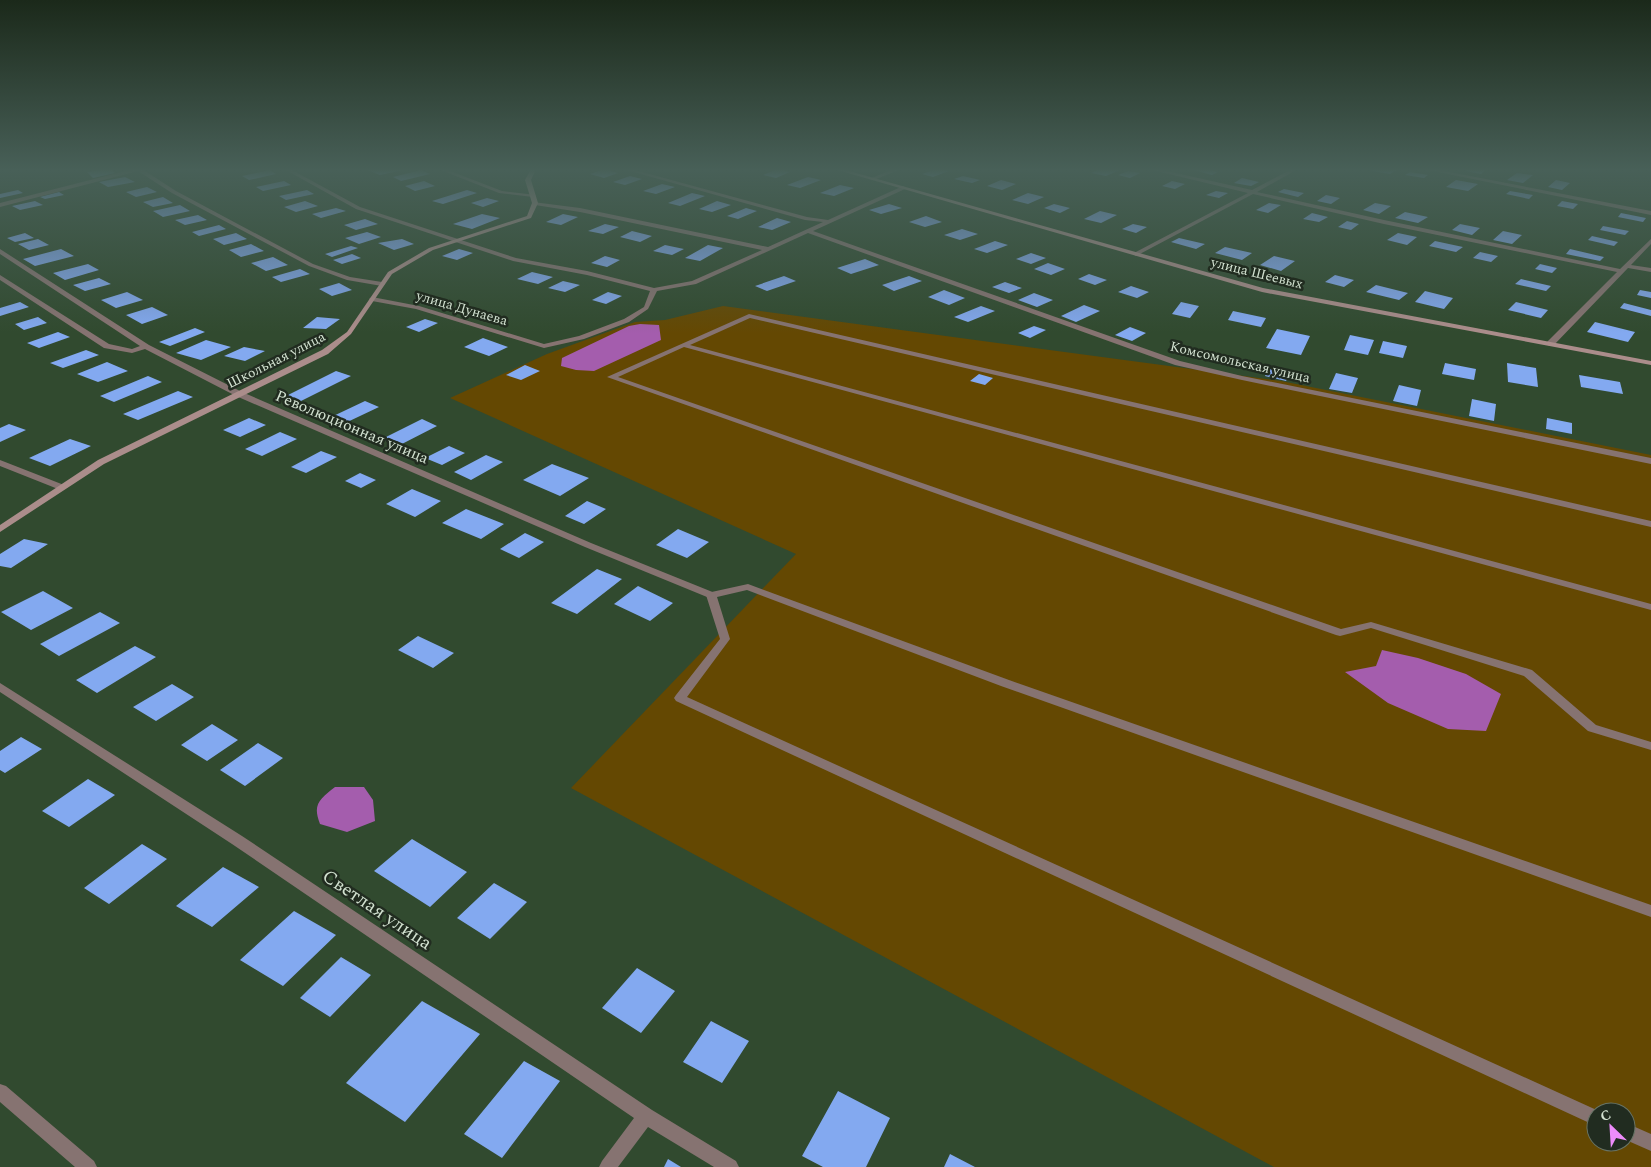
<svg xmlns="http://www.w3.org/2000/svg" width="1651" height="1167" font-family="Spectral,serif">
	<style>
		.green { fill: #644802; fill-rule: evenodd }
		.water { fill: #a45dad }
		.building { fill: #83a9f0 }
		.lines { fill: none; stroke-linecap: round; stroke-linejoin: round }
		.lane { fill: #867371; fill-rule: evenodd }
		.street { fill: #867371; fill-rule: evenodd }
		.secondary { fill: #ab8d8b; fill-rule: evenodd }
		.labels { text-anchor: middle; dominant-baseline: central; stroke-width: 5; stroke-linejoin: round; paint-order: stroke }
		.far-street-label { font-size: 14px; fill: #d2e1d0; stroke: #212c20 }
		.street-label { font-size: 16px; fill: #d2e1d0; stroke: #212c20 }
		.near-street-label { font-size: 19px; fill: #d2e1d0; stroke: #212c20 }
	</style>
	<rect width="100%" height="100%" fill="#314a2f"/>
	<path class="green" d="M723,306l558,75 370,74v712h-377l-703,-379 225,-234 -346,-156 97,-44 88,-32 30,-2zM1596,1112h30v30h-30z"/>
	<path class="water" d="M640,324l19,1 2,15 -67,31 -18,-1 -15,-4 1,-8 67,-32z
		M1382,650l36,8 48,16 35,20 -15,37 -38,-2 -60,-26 -43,-31 31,-6z
		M335,787h29l9,13 2,21 -28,11 -27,-8c-8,-20 0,-25 15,-37z"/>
	<path class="building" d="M110,169l5,4 -22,5 -6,-6z
		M365,169h38v1l-23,5z
		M604,169l14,4 -14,5 -14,-4z
		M777,169l13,3 -14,6 -13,-3z
		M936,169l13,2 -16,6 -11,-3z
		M1099,169h23l-16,7 -15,-3z
		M1190,169h16l12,3 -6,3z
		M1374,169h24l-8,5 -19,-3z
		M1468,169h19l-6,5 -16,-3z
		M270,170l6,4 -27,6 -7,-4z
		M421,170l9,4 -29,7 -8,-4z
		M1128,171l12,2 -10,5 -12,-3z
		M1410,172l18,3 -4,3 -19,-3z
		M1517,173l16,2 -10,8 -16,-3z
		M630,176l12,3 -17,6 -12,-3z
		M963,176l17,4 -8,3 -18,-4z
		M125,177l10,5 -27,5 -9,-5z
		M808,177l13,3 -21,8 -13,-3z
		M1242,178l17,4 -8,4 -17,-3z
		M1001,180l15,4 -14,6 -15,-4z
		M1456,180l22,4 -10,7 -22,-4z
		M1556,180l14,3 -8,7 -14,-3z
		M284,181l7,4 -28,6 -7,-4z
		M424,181l11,5 -20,5 -10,-5z
		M1172,181l13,3 -10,5 -13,-3z
		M662,184l13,3 -19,7 -13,-3z
		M840,185l14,3 -20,8 -14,-3z
		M147,187l10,5 -21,5 -10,-5z
		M1284,189l20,4 -6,4 -20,-5z
		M18,190l5,3 -23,5v-4z
		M307,190l7,4 -28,6 -7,-4z
		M467,190l10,3 -34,11 -11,-3z
		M1216,191l12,2 -9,5 -13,-3z
		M1510,191l23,4 -4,4 -23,-5z
		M59,192l5,3 -19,4 -5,-2z
		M692,193l13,3 -25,10 -12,-3z
		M1028,193l16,4 -16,7 -16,-4z
		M1326,195l14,3 -9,6 -14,-3z
		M163,197l10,6 -20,4 -10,-5z
		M487,198l12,3 -16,6 -12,-4z
		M35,201l8,4 -23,5 -8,-4z
		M305,201l13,5 -22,6 -12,-5z
		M717,201l14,4 -19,7 -13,-3z
		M1562,201l16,3 -5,5 -16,-3z
		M1269,203l12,2 -13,8 -12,-3z
		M1375,203l16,3 -12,8 -16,-4z
		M889,204l13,4 -21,6 -12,-4z
		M1054,204l16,4 -10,5 -16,-5z
		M180,205l10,6 -27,6 -10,-6z
		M336,208l10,3 -25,7 -9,-4z
		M746,208l11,3 -19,8 -11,-3z
		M1100,211l17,4 -16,8 -17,-4z
		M1405,212l23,5 -10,6 -23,-5z
		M1312,213l16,4 -9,5 -16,-3z
		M1621,213l25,5 -3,4 -25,-5z
		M482,214l18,4 -28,11 -19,-5z
		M563,214l15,3 -17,8 -15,-3z
		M198,215l9,5 -22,5 -10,-5z
		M926,216l16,6 -17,5 -16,-5z
		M777,218l14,4 -19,8 -14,-3z
		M365,219l13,5 -22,6 -12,-5z
		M1347,221l12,3 -8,6 -13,-3z
		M605,224l14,3 -16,7 -15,-3z
		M1133,224l14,3 -11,6 -14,-4z
		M1460,224l20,4 -8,7 -20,-5z
		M219,225l7,4 -27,7 -7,-4z
		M1603,226l26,5 -4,4 -25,-5z
		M962,229l16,5 -18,6 -16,-5z
		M632,231l20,5 -12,6 -20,-5z
		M1503,231l19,4 -10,9 -19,-4z
		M367,232l14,5 -22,7 -14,-6z
		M25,233l9,5 -19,4 -8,-4z
		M236,233l11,6 -23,6 -11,-6z
		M1398,233l19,4 -10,8 -20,-5z
		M1592,236l26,6 -4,4 -26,-6z
		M1179,238l26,6 -9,5 -25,-7z
		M38,239l11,6 -20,5 -11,-6z
		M402,239l12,5 -20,6 -16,-7z
		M995,241l13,4 -21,8 -13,-4z
		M1435,241l28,6 -7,5 -27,-6z
		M251,244l13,7 -23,6 -12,-7z
		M665,245l19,4 -12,6 -19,-4z
		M708,245l15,3 -23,13 -15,-3z
		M351,246l7,2 -26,9 -7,-3z
		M1225,247l27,6 -10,7 -27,-7z
		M61,249l13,7 -39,10 -12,-7z
		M459,249l14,4 -16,7 -15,-4z
		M1570,249l34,8 -4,4 -34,-7z
		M1480,252l18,4 -7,6 -18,-4z
		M1031,253l15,5 -15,6 -15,-5z
		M352,254l9,4 -19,6 -9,-4z
		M605,256l15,4 -13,7 -16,-4z
		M1274,256l21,5 -14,10 -21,-6z
		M273,257l15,8 -22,6 -15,-8z
		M865,259l14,6 -28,9 -14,-6z
		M1048,263l17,6 -14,6 -17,-6z
		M88,264l11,6 -34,10 -12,-7z
		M1540,264l17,4 -5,5 -17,-4z
		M300,269l10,5 -29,8 -9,-5z
		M532,272l21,5 -15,7 -21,-5z
		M1089,274l18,6 -12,5 -17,-6z
		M1335,275l19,5 -10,7 -19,-5z
		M784,276l12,5 -29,10 -12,-5z
		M909,276l13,5 -28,10 -12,-6z
		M99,278l12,6 -26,7 -12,-6z
		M1521,279l30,7 -5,5 -31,-7z
		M563,281l17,4 -15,7 -17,-4z
		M1005,282l17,6 -13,5 -17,-6z
		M339,283l13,7 -20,6 -13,-7z
		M1376,285l32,8 -9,7 -33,-8z
		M1131,286l18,6 -12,6 -19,-6z
		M944,290l21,8 -16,7 -21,-8z
		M1640,290l11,2v6l-14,-3z
		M1425,291l28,7 -9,11 -29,-7z
		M127,292l16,8 -27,8 -15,-8z
		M608,292l14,4 -16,8 -14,-4z
		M1034,293l19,7 -16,7 -19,-7z
		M20,302l9,5 -29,9v-8z
		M1181,302l18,4 -9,12 -18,-4z
		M1516,302l32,8 -7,8 -33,-8z
		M1624,303l27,7v6l-31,-8z
		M1084,305l16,6 -24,11 -15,-6z
		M981,306l14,5 -27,11 -14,-5z
		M152,307l16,8 -26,9 -16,-9z
		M1233,311l33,7 -5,9 -33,-7z
		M38,317l9,6 -23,7 -9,-6z
		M317,317l23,2 -14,10 -23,-1z
		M425,319l13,4 -19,9 -13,-5z
		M1595,322l40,10 -7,10 -41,-10z
		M1034,326l12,4 -16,8 -12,-5z
		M1130,327l16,6 -14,8 -17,-6z
		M195,328l10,4 -35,14 -11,-4z
		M1277,329l33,7 -9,19 -35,-7z
		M58,332l12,5 -31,11 -12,-5z
		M1350,335l24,5 -6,15 -24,-5z
		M483,338l25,9 -19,9 -25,-9z
		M206,340l25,7 -30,13 -25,-7z
		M1383,341l24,5 -4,12 -24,-5z
		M244,347l21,4 -20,10 -21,-5z
		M86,350l13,5 -36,13 -13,-5z
		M107,362l21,9 -30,11 -21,-8z
		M1445,363l31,6 -2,11 -32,-6z
		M1507,363l29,5 2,19 -30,-5z
		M525,365l15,6 -19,9 -15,-5z
		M1270,366l21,5 -5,10 -21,-5z
		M336,371l15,5 -50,25 -15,-5z
		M1336,373l22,5 -6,15 -23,-4z
		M979,374l14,4 -8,7 -15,-4z
		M1579,375l41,7 3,12 -42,-7z
		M148,376l14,6 -48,20 -14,-6z
		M1399,385l22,5 -4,16 -24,-5z
		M178,391l15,6 -55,23 -15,-6z
		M1472,399l24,5 -2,17 -25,-5z
		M365,401l14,6 -38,18 -14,-6z
		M249,418l17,7 -26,12 -17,-7z
		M1547,418l25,5v11l-26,-5z
		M422,419l15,7 -39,20 -16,-7z
		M9,424l17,6 -26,12v-14z
		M280,432l17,7 -35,17 -17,-7z
		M70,439l21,7 -41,20 -21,-8z
		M449,446l16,7 -23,12 -17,-7z
		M321,451l16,6 -31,16 -15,-6z
		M486,455l17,7 -32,18 -17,-8z
		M552,464l37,14 -29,18 -37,-16z
		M360,473l16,7 -15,8 -16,-7z
		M412,489l29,12 -26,16 -29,-13z
		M587,501l19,8 -22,15 -19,-8z
		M466,509l38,15 -23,15 -39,-16z
		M678,529l31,13 -22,16 -31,-13z
		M525,533l19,9 -25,16 -19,-9z
		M24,539l24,5 -37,24 -11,-2v-12z
		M597,569l25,10 -45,35 -26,-11z
		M638,586l35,17 -23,18 -36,-17z
		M43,591l30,17 -42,22 -30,-18z
		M100,612l20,11 -61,33 -19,-12z
		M418,636l36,17 -21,15 -35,-18z
		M135,646l21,11 -59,36 -21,-13z
		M172,684l22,13 -38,24 -23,-14z
		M212,724l26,16 -31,21 -26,-16z
		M21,737l21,12 -37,24 -5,-3v-19z
		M258,743l25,15 -38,28 -25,-16z
		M88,779l27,16 -46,32 -27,-16z
		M412,839l55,33 -37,35 -56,-36z
		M142,844l25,15 -58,45 -25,-16z
		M223,867l36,20 -47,40 -36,-21z
		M494,883l33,19 -37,37 -33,-21z
		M294,911l42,24 -53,51 -43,-26z
		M341,957l30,18 -41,42 -30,-19z
		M637,968l38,23 -34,42 -39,-25z
		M422,1001l58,33 -75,88 -59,-39z
		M711,1021l38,20 -27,42 -39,-21z
		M524,1061l36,20 -58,77 -38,-24z
		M838,1091l52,27 -24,49h-43l-21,-11z
		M950,1154l25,13h-31z
		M668,1159l13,8h-17z"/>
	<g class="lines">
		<path class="lane" d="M748,584l261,96 642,225v12l-650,-231 -254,-96 -30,7 13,42 -43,58 914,415h-5v14l-920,-425 -2,-3 2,-3 44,-56 -14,-44 1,-2z
			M1626,1123l25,11v17l-25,-11z"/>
		<path class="street" d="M133,169h9l34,22 137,73 37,13 32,5 3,2 -3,2 -35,-6 -38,-14 -137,-73 -34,-22 -138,36v-4z
			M284,169h6l70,38 156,51 71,13 67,17 38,-7 70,-31 -182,-38 -45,-7 -2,-1v-2l47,6 188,39 55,-25 -18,-2 -182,-51h8l176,48 21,3 75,-34 3,2 -1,1 -92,42 367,130 62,15 409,82v6l-409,-84 -67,-15 -367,-132 -112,51 -39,7 -9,18 -19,13 -45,17 -40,9 -128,-39 -44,-8 -3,-2 3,-2 47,9 125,38 35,-8 45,-17 20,-12 6,-16 -63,-16 -74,-14 -157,-52z
			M438,169h7l57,22 34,4 -3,2 -34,-4z
			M894,169h7l-27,11 -5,-1z
			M1148,169h10l94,21 40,-21h6l-41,23 127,28 236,49 31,-30v5l-20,21 20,3v4l-23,-4 -75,78h-3l-4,-2 1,-2 70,-70 -233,-48 -131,-30 -117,62 -3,-2 1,-1 114,-60z
			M1423,169h11l217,42v4z
			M0,249l149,96 93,47 349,151 124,50 1,2 -1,2h-8l-122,-50 -349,-151 -91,-47 -13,4 -28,-5 -104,-68v-5l109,69 23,5 8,-3 -140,-92z
			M749,314l902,207v6l-901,-209 -60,27 961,259v6l-967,-263 -66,30 723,252 30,-7 161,48 64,55 55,17v8l-63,-19 -64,-55 -153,-48 -31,8 -4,-1 -729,-258z
			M0,460l64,25 1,2 -1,2h-6l-58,-23z
			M0,683l242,153 410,274 84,51 3,6h-25l-66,-40 -30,40h-19l3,-6 32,-43 -402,-274 -232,-152z
			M0,1084l6,2 88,75 3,6h-22l-75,-65z"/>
		<path class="secondary" d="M531,169h5l-5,11 7,23 -7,15 -98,32 -41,24 -41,60 -23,20 -224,110 -104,68v-7l98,-65 224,-110 25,-18 41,-60 41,-24 98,-32 5,-13 -7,-23z
			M834,169h8l421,119 388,73v4l-389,-73z"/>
	</g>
	<linearGradient id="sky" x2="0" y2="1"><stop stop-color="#1b291a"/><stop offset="0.51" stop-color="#486058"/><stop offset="1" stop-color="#486058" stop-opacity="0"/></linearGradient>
	<rect width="1651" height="333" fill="url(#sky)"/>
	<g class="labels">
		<g class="far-street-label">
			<text transform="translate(1257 273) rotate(14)">улица Шеевых</text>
			<text transform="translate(462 308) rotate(16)">улица Дунаева</text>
			<text transform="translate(276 360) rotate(-27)">Школьная улица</text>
			<text transform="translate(1240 362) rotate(13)">Комсомольская улица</text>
		</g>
		<g class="street-label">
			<text transform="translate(352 427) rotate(23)">Революционная улица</text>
		</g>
		<g class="near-street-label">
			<text transform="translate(377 910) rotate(34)">Светлая улица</text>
		</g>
	</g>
	<g transform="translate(1611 1127) rotate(335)"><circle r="24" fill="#212c20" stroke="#687466"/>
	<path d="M0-4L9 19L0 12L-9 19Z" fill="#ed8cfa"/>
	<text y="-8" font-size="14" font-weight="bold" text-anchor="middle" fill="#d2e1d0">С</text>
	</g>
</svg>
